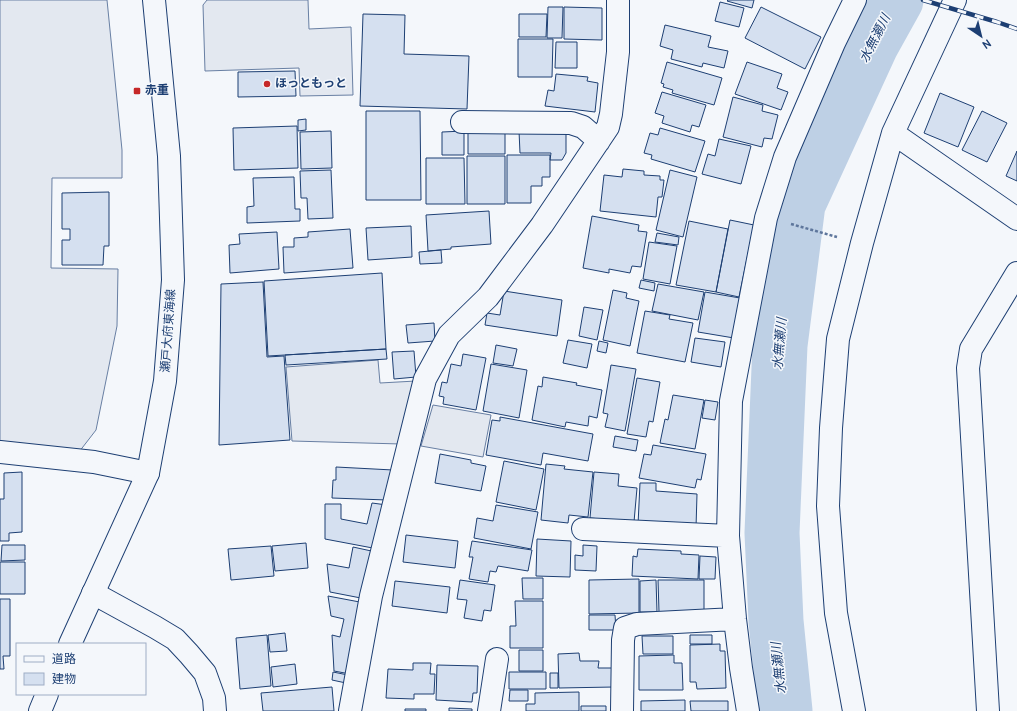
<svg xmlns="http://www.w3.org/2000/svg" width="1017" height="711" font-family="Overpass,'Noto Sans JP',sans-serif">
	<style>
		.parking { fill: #e3e8f0; stroke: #687fa3 }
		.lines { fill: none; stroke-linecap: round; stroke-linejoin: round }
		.river { stroke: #bed0e5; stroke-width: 55 }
		.building { fill: #d5e0f0; stroke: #1d3f73 }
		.minor-casing { stroke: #1d3f73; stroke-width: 24 }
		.major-casing { stroke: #1d3f73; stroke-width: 24 }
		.path { stroke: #5e769c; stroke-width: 2.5; stroke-dasharray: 3 2; stroke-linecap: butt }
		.minor { stroke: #f4f7fb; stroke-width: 22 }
		.major { stroke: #f4f7fb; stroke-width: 22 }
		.rail-casing { stroke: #1d3f73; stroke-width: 4.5 }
		.rail { stroke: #f4f7fb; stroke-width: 3; stroke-dasharray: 9; stroke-linecap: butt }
		.poi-dot { fill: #c62828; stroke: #f4f7fb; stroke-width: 1.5 }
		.labels { text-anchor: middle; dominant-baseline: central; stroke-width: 3; stroke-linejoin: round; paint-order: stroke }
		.poi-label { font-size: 12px; font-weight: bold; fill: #1d3f73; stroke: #f4f7fb; text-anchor: start }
		.street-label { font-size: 12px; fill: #1d3f73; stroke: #f4f7fb }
		.water-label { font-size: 13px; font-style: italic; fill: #1d3f73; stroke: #f4f7fb }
	</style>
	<rect width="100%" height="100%" fill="#f4f7fb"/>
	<path class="parking" d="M0,0h107l15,150v28h-70l-1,90 67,1 -1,57 -21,104 -17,22 -79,-11z
		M207,0h101l1,29 42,-2 2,68 -53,1 -1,-28 -94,3 -2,-66z
		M378,360l2,23 36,-2 -15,63 -109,-3 -6,-74z
		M433,405l58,10 -8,42 -62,-11z"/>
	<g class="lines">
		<path class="river" d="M785,711l-9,-90 -4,-88 8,-188 18,-141 73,-159 25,-45"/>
	</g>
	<path class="building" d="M728,0h26l-2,8 -25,-7z
		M720,2l24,6 -5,19 -24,-6z
		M548,7h15l-1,31h-15z
		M564,7l38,1v32l-38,-1z
		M761,7l60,30 -16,32 -60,-31z
		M363,14l42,1 -1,39 65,2 -2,53 -107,-3z
		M519,14h28l-1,23h-27z
		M665,25l46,11 -3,11 20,4 -4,17 -21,-5 -1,4 -31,-8 2,-9 -13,-4z
		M518,39h35l-1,38h-34z
		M556,42h21v26h-22z
		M667,62l55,16 -8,27 -42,-12 1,-3 -10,-3 1,-3 -3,-1z
		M747,62l35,12 -5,14 11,4 -7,18 -46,-16z
		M295,71l1,25 -58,1v-25z
		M556,74l32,3 -1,4 11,2 -3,29 -50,-6 3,-16 6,1z
		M662,92l44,13 -7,22 -7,-2 -2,7 -28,-9 2,-7 -9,-3z
		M940,93l34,14 -16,40 -34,-14z
		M733,97l30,8 -1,6 16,4 -6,24 -8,-1 -2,9 -39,-10z
		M366,111h54l1,89h-55z
		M982,111l25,12 -20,39 -25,-12z
		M306,119v11l-8,1v-11z
		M297,126l1,42 -64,2 -1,-42z
		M660,128l45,13 -10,31 -44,-13 1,-4 -8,-2 6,-20 8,2z
		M566,130v23l-4,7h-12l1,-7h-31l-1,-22z
		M331,131l1,37 -31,1 -1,-37z
		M464,131v24h-22v-23z
		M468,131h37v23h-37z
		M719,139l32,7 -10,38 -39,-10 6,-20 7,2z
		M1017,151v30l-11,-5z
		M507,155h43v22h-8v9h-11v17h-24z
		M467,156h38v48h-38z
		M426,158h38l1,46h-39z
		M623,169l21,2v4l16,1v4h4l-2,17h-4l-2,20 -56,-6 4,-36 18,2z
		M331,170l2,48 -25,1 -1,-21h-6l-1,-27z
		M670,170l27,7 -14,60 -27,-7z
		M294,177l1,32h5v12l-53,2v-16l7,-1 -1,-28z
		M109,192v54h-5l-1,19h-41v-25h8v-11h-8v-36z
		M489,211l2,33 -40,3v2l-23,2 -2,-36z
		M592,216l47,9 -1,6 9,1 -6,35 -9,-1 -2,7 -21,-4v4l-26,-5z
		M730,220l24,5 -15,72 -23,-5z
		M689,221l39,8 -12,63 -40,-7z
		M411,226l1,31 -44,3 -2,-32z
		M350,229l3,39 -69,5 -1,-26h11v-9l14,-1v-5z
		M277,232l2,37 -49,4 -1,-28 11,-1 -1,-10z
		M657,233l22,4 -1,8 -23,-3z
		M649,242l28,4 -7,38 -27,-5z
		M441,250l1,13 -22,1 -1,-12z
		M382,273l4,76 -118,7 -4,-75z
		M641,280l14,3 -1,8 -15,-3z
		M263,282l4,75 17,-1 6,84 -71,5 2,-161z
		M658,284l46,8 -6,28 -46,-9z
		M613,290l14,3 -1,5 13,3 -9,45 -27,-6z
		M504,291l58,9 -5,36 -72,-11 2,-12 13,2z
		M705,292l35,6 -6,40 -36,-6z
		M584,307l19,3 -6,30 -18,-4z
		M645,311l25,4 -1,4 24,4 -8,39 -48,-9z
		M434,323l1,18 -27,2 -2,-18z
		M695,338l30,4 -4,25 -30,-5z
		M568,340l24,4 -5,24 -24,-5z
		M599,341l9,2 -2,10 -9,-2z
		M496,345l21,4 -4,17 -20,-3z
		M386,349l1,10 -101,6 -1,-10z
		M414,351l2,26 -22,2 -2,-27z
		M463,354l23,4 -10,52 -33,-6 1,-7 -5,-1 3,-14 5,1 4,-19 10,2z
		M491,364l36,6 -8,48 -36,-7z
		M611,365l25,4 -11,62 -20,-4 3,-13 -5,-1z
		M543,377l34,6 -1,2 26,5 -5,28 -8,-2 -1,10 -22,-4 -1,5 -33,-7 6,-34 4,1z
		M637,378l23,4 -7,40 -4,-1 -3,16 -19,-3z
		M673,395l31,5 -9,49 -35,-6 5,-24 3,1z
		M705,400l13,2 -3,18 -13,-2z
		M500,417l93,17 -5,27 -45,-8 -2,12 -55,-10 6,-35 8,1z
		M615,436l23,4 -2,11 -23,-4z
		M653,445l53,9 -5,26 -4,-1 -2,9 -56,-10 5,-24 7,1z
		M440,454l31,6v3l15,3 -5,25 -46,-8z
		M504,461l40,8 -8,41 -40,-8z
		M546,464l19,2 -1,3 29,3 -5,45 -19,-2 -1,8 -27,-3z
		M336,467l57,3 -6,30 -55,-2 1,-18h3z
		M22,472v60l-13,1v8h-9v-42h4v-26z
		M594,472l25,2 -1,12 19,2 -3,34 -44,-4z
		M640,483h16v8l41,3 -1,34 -58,-3z
		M372,503l15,2 -9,44 -53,-10v-35h16v15l26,5z
		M496,505l42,7 -7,37 -57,-11 3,-20 16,3z
		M406,535l52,6 -3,27 -52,-6z
		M537,539l34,2 -1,36 -34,-1z
		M472,541l60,9 -4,21 -30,-5 -2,6 -6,-1 -2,11 -19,-3 4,-22h-4z
		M306,543l2,25 -33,3 -3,-25z
		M2,545h23v15l-24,1z
		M583,545l14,1 -1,25 -21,-1v-15l8,1z
		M271,546l3,30 -43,4 -3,-31z
		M353,547l23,5 -10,47 -36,-7 -3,-28 22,4z
		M638,549l43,2v3l18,1 -1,24 -66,-3 1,-20 4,1z
		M700,556l16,1 -1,22h-16z
		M0,562h25v32h-25z
		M522,578h21v21h-20z
		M639,579v34l-50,1v-34z
		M460,580l35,5 -4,26 -7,-1 -2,11 -18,-3 3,-18 -10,-1z
		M656,580l1,32h-17v-31z
		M658,580h46v31l-45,1z
		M395,581l55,6 -3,26 -55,-7z
		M328,596l37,7 -15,71 -16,-3 -2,-36 8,2 4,-18 -13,-3z
		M0,599h10v57h-7l1,13h-4z
		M515,601h28v47h-33v-22h6z
		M589,615h26l1,15h-27z
		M285,633l2,18 -17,1 -2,-17z
		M267,635l4,51 -31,3 -4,-51z
		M690,635h22v9h-22z
		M642,636h31v18h-30z
		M720,644v7h5l1,37 -29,1 -1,-7h-6v-37z
		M519,650h24v21h-24z
		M579,653l1,8h19l-1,7h16v19l-55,1 -1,-34z
		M674,655v8h8l1,27h-44v-34z
		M413,663h18l-1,11h5l-1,20h-20v5l-28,-1 2,-29 25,1z
		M295,664l2,20 -24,3 -2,-20z
		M437,665l41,1 -1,27h-4l-1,9 -36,-2z
		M333,672l15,3 -2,8 -14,-3z
		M509,672h37v17h-37z
		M550,673h8v15h-8z
		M332,687l2,24h-71l-2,-18z
		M510,690h18v11h-19z
		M579,692v19h-53v-7h9v-11z
		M685,700v11h-44v-10z
		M690,701h38v10h-37z
		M581,706h25v5h-25z
		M449,708l23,1v2h-23z
		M405,709h21v2h-21z"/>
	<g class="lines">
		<defs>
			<path id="minor" d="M462,122l109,1 12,4 16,14
				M893,133l124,86
				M0,452l94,10 54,11
				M583,529l145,7
				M93,593l62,34 20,12 14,15 16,19 9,25 1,13
				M350,711l21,-115 54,-217 24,-44 39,-38 54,-72 66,-98 3,-13 7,-62v-52
				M489,711l8,-52
				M622,711l1,-71 2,-12 12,-4 98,-5
				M748,711l-7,-43 -6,-49 -7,-83 3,-135 35,-183 19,-61 49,-114 21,-43
				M854,711l-18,-98 -8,-107 3,-78 7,-89 24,-96 31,-110 62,-133
				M988,711l-20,-343 3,-19 46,-76"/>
			<path id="major" d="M70,644l78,-171 17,-92 8,-101 -4,-124 -15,-156
				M40,711l7,-17"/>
		</defs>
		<use href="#minor" class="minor-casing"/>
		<use href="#major" class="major-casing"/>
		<path class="path" d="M791,224l46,13"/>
		<use href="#minor" class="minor"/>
		<use href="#major" class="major"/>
		<defs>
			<path id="rail" d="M923,0l74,22 20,7"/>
		</defs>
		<use href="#rail" class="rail-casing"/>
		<use href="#rail" class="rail"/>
	</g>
	<g class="poi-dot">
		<circle cx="267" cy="84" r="4"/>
		<rect x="133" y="87" width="8" height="8" rx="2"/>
	</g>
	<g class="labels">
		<g class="poi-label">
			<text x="275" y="84">ほっともっと</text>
			<text x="145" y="91">赤重</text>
		</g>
		<g class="street-label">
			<text transform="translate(169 331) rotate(-86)">瀬戸大府東海線</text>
		</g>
		<g class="water-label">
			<text transform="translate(876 39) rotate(-63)">水無瀬川</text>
			<text transform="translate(781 344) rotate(-85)">水無瀬川</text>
			<text transform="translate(780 668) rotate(-96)">水無瀬川</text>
		</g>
	</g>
	<rect x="16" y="643" width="130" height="52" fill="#f4f7fb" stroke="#9eadc5"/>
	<rect x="24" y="656" width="20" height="6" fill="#f4f7fb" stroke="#9eadc5"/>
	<text x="52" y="663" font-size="12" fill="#1d3f73">道路</text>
	<rect x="24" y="673" width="20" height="12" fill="#d5e0f0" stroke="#9eadc5"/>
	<text x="52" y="683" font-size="12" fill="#1d3f73">建物</text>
	<g transform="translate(981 36) rotate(145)" stroke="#f4f7fb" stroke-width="3" paint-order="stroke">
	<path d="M0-3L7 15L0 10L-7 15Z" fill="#1d3f73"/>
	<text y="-6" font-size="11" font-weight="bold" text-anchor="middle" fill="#1d3f73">N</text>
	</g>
</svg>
